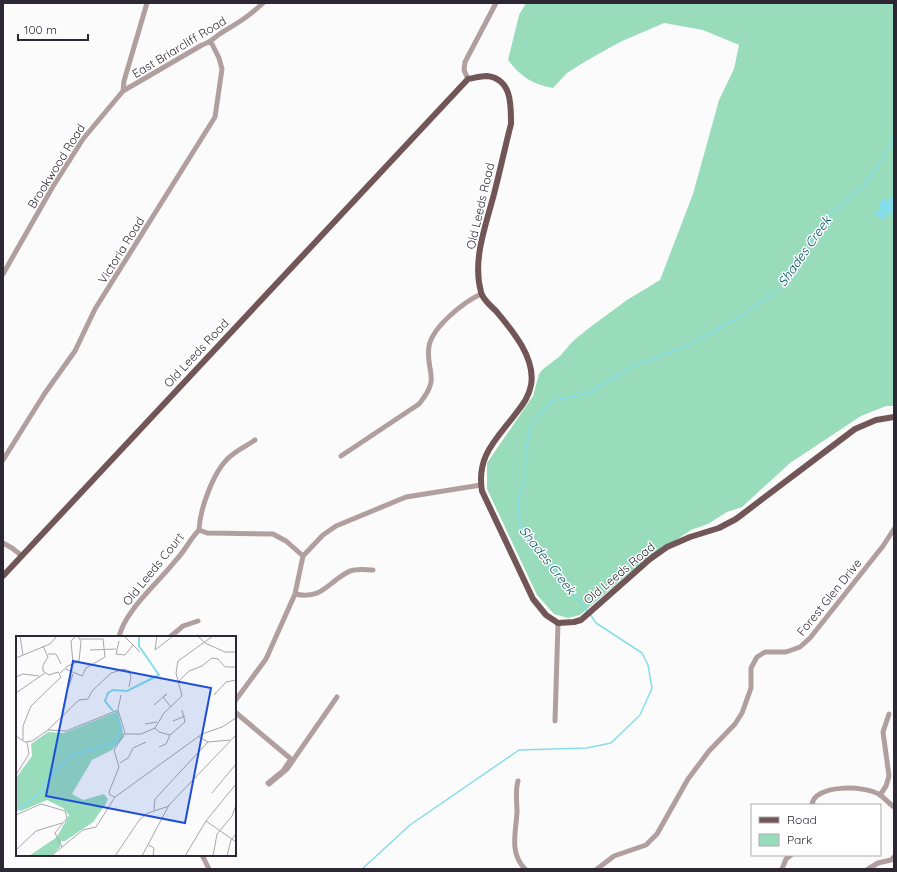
<svg xmlns="http://www.w3.org/2000/svg" width="897" height="872" font-family="Quicksand,sans-serif">
	<style>
		.green { fill: #99dcbb }
		.water { fill: #85dde9 }
		.lines { fill: none; stroke-linecap: round; stroke-linejoin: round }
		.stream { stroke: #85dde9; stroke-width: 1.5 }
		.minor { stroke: #b19fa0; stroke-width: 5 }
		.major { stroke: #725556; stroke-width: 6 }
		.labels { text-anchor: middle; dominant-baseline: central; stroke-width: 3; stroke-linejoin: round; paint-order: stroke }
		.street-label { font-size: 12px; fill: #2c2733; stroke: #fff }
		.water-label { font-size: 13px; font-style: italic; fill: #00535c; stroke: #fff }
		.inset-river { fill: none; stroke: #85dde9; stroke-width: 2 }
		.inset-road { fill: none; stroke: #a8a6ab; stroke-width: 1 }
		.view { fill: #1d4ed8; fill-opacity: 0.15; stroke: #1d4ed8; stroke-width: 2 }
		.inset-edge { fill: none; stroke: #2c2733; stroke-width: 2 }
	</style>
	<rect width="100%" height="100%" fill="#fbfbfb"/>
	<path class="green" d="M526,3h368v403h-8l-25,10 -71,47 -48,44 -15,5 -19,12 -17,6 -12,8 -51,36 -48,41 -12,3 -14,-4 -17,-19 -50,-106v-26l46,-67 6,-22 3,-4 18,-14 13,-15 16,-13 38,-28 33,-20 33,-86 26,-94 15,-31 5,-24 -36,-15 -39,-7 -44,19 -34,19 -19,12 -14,15c-20,-3 -33,-12 -45,-28l11,-45z"/>
	<path class="water" d="M892,195l2,2v15l-3,3 -3,-2 -6,7 -7,-6 5,-6 -2,-3 6,-7 4,3z"/>
	<g class="lines">
		<path class="stream" d="M587,611l-69,-89v-23l7,-20 1,-32 6,-25 22,-22 33,-6 48,-29 49,-18 51,-27 48,-34 41,-66 39,-34 15,-20 16,-29
			M362,869l48,-44 109,-75 68,-2 24,-5 29,-28 12,-27 -4,-23 -6,-12 -46,-30 -6,-9"/>
		<path class="minor" d="M468,79l-4,-9 1,-8 31,-59
			M123,91l79,-46c9,-3 12,-7 19,-12 17,-10 27,-16 42,-30
			M3,274l49,-86 31,-49 40,-48 1,-10 23,-78
			M341,456l78,-52c23,-28 6,-31 10,-58 4,-20 35,-44 52,-52
			M3,460l42,-67 30,-42 20,-42 120,-192 7,-48 -3,-11 -8,-16
			M199,530l8,3 66,1 13,7 17,15
			M3,543l9,5 10,8
			M295,594c27,6 32,-11 53,-22 7,-4 18,-2 25,-2
			M119,637c6,-27 40,-55 57,-77 9,-9 14,-21 23,-30 1,-21 15,-62 33,-75 7,-6 16,-10 23,-15
			M170,637l13,-11 15,-5
			M235,701l31,-42 29,-65 8,-38 20,-21 13,-9 70,-29 75,-12
			M235,712l56,47 -8,12 -15,12 1,1 18,-15 50,-72
			M555,721l3,-98
			M518,781c-3,10 -1,21 -1,31 -1,20 -8,41 8,57
			M880,795l6,-9 3,-10 -6,-44 6,-18
			M812,805c1,-21 54,-20 68,-10 5,3 8,8 14,12
			M202,855l7,14
			M597,869l17,-13 32,-11 11,-11 31,-55 21,-28 26,-27 7,-11 9,-25v-20l6,-11 8,-5h21l14,-5 10,-9 73,-92 11,-17
			M782,869l4,-10 5,-4
			M868,869l10,-6 13,-3 3,-3"/>
		<path class="major" d="M3,576l465,-497c6,-1 13,-3 19,-3 25,3 24,29 24,48 -6,23 -11,47 -17,70 -8,31 -22,66 -13,98 1,7 10,14 15,19 16,19 40,47 35,74 -2,11 -7,18 -14,27 -20,27 -41,43 -35,79l51,108 13,16 12,8 16,-1 7,-2 69,-61 17,-12 23,-10 29,-9 17,-9 119,-90 21,-9 18,-3"/>
	</g>
	<g class="labels">
		<g class="street-label">
			<text transform="translate(179 47) rotate(-31)">East Briarcliff Road</text>
			<text transform="translate(56 166) rotate(-58)">Brookwood Road</text>
			<text transform="translate(480 206) rotate(-77)">Old Leeds Road</text>
			<text transform="translate(121 250) rotate(-58)">Victoria Road</text>
			<text transform="translate(196 353) rotate(-47)">Old Leeds Road</text>
			<text transform="translate(153 569) rotate(-51)">Old Leeds Court</text>
			<text transform="translate(619 573) rotate(-40)">Old Leeds Road</text>
			<text transform="translate(829 597) rotate(-51)">Forest Glen Drive</text>
		</g>
		<g class="water-label">
			<text transform="translate(804 251) rotate(-55)">Shades Creek</text>
			<text transform="translate(548 560) rotate(52)">Shades Creek</text>
		</g>
	</g>
	<g transform="translate(16 636)">
		<rect width="220" height="220" fill="#fbfbfb"/>
		<path d="M102,75l6,26 -12,13 -20,10 -20,34 11,6 21,-6 4,5 -3,6 -12,17 -28,19h-4l-1,6 -9,9h-22l28,-19 12,-22 -6,-7 -16,-8 -26,11 -5,-3v-30l16,-22 -1,-12 17,-12 16,1z" fill="#99dcbb"/>
		<path class="inset-river" d="M97,75l-8,-10 3,-8 5,-3 14,1 32,-16 -20,-29v-10M0,175l24,-18 14,-22 19,-16 43,-13 5,-15 -7,-13"/>
		<path class="inset-road" d="M4,0l3,19M108,0l16,16M141,0l-2,14 18,-14M182,0l7,7 20,9h11M103,5l-3,13 9,1 8,-10M74,14l26,-1M32,18h8l5,10M0,22l34,-14 7,-8M57,27l-2,-22 5,-5M50,33l16,7 4,-8 19,-11 -2,-18h-23M27,35v-6l5,-8 -5,-11M44,37l8,-7 11,-5 2,-19 -3,-6M0,41l7,-3 16,2M163,45l10,-10 13,-5 10,-8 6,1 7,8h11M53,50l4,-12M0,57l29,-20M198,59l12,-13 10,-2M138,69l10,-9 3,-2 -4,3 8,10M102,73l3,-14M157,85l12,-5M129,88l12,-2M139,92l4,4 11,3M32,94l31,-30 9,-1 4,-8 19,-18 13,-4 5,2 2,6 -2,10M109,98h16l14,-6 9,-15 18,-17 -6,-23 2,-12 35,-25M0,100l9,6 7,-1 16,-11 18,1 52,-21 7,23 -11,17 5,17 -10,25 1,3 5,2 87,-63 20,-7 14,-9M183,101l9,5 22,-2M7,104v-14l8,-20 30,-29 -3,-5 -9,3 -6,-4M143,111l7,-3 4,-9 15,-13 -3,-12M104,127l8,-5 5,-10 13,-6M0,139l13,-21 -2,-12M196,157l24,-29M138,174l1,-11 53,-57M0,179l25,-11 24,7 2,7 -12,15 7,14M190,185l30,21M133,209l5,3 -1,8M0,214l20,-19 26,-8M35,220l32,-26 13,-3 19,-30M99,220l25,-37 8,-6 21,-7M126,220l27,-51 67,-70M169,220l21,-35 30,-37M197,220l4,-22 15,-18 4,-11M211,220l4,-16 5,-6"/>
		<path class="view" d="M57,25l138,27 -26,135 -139,-27z"/>
		<rect width="220" height="220" class="inset-edge"/>
	</g>
	<rect width="897" height="872" fill="none" stroke="#2c2733" stroke-width="8"/>
	<rect x="751" y="804" width="130" height="52" fill="#ffffff" stroke="#aba9ad"/>
	<rect x="759" y="817" width="20" height="6" fill="#725556" stroke="#aba9ad"/>
	<text x="787" y="824" font-size="12" fill="#2c2733">Road</text>
	<rect x="759" y="834" width="20" height="12" fill="#99dcbb" stroke="#aba9ad"/>
	<text x="787" y="844" font-size="12" fill="#2c2733">Park</text>
	<path d="M18 34v6h70v-6" fill="none" stroke="#2c2733" stroke-width="2"/>
	<text x="24" y="34" font-size="12" fill="#2c2733" stroke="#ffffff" stroke-width="3" paint-order="stroke">100 m</text>
</svg>
